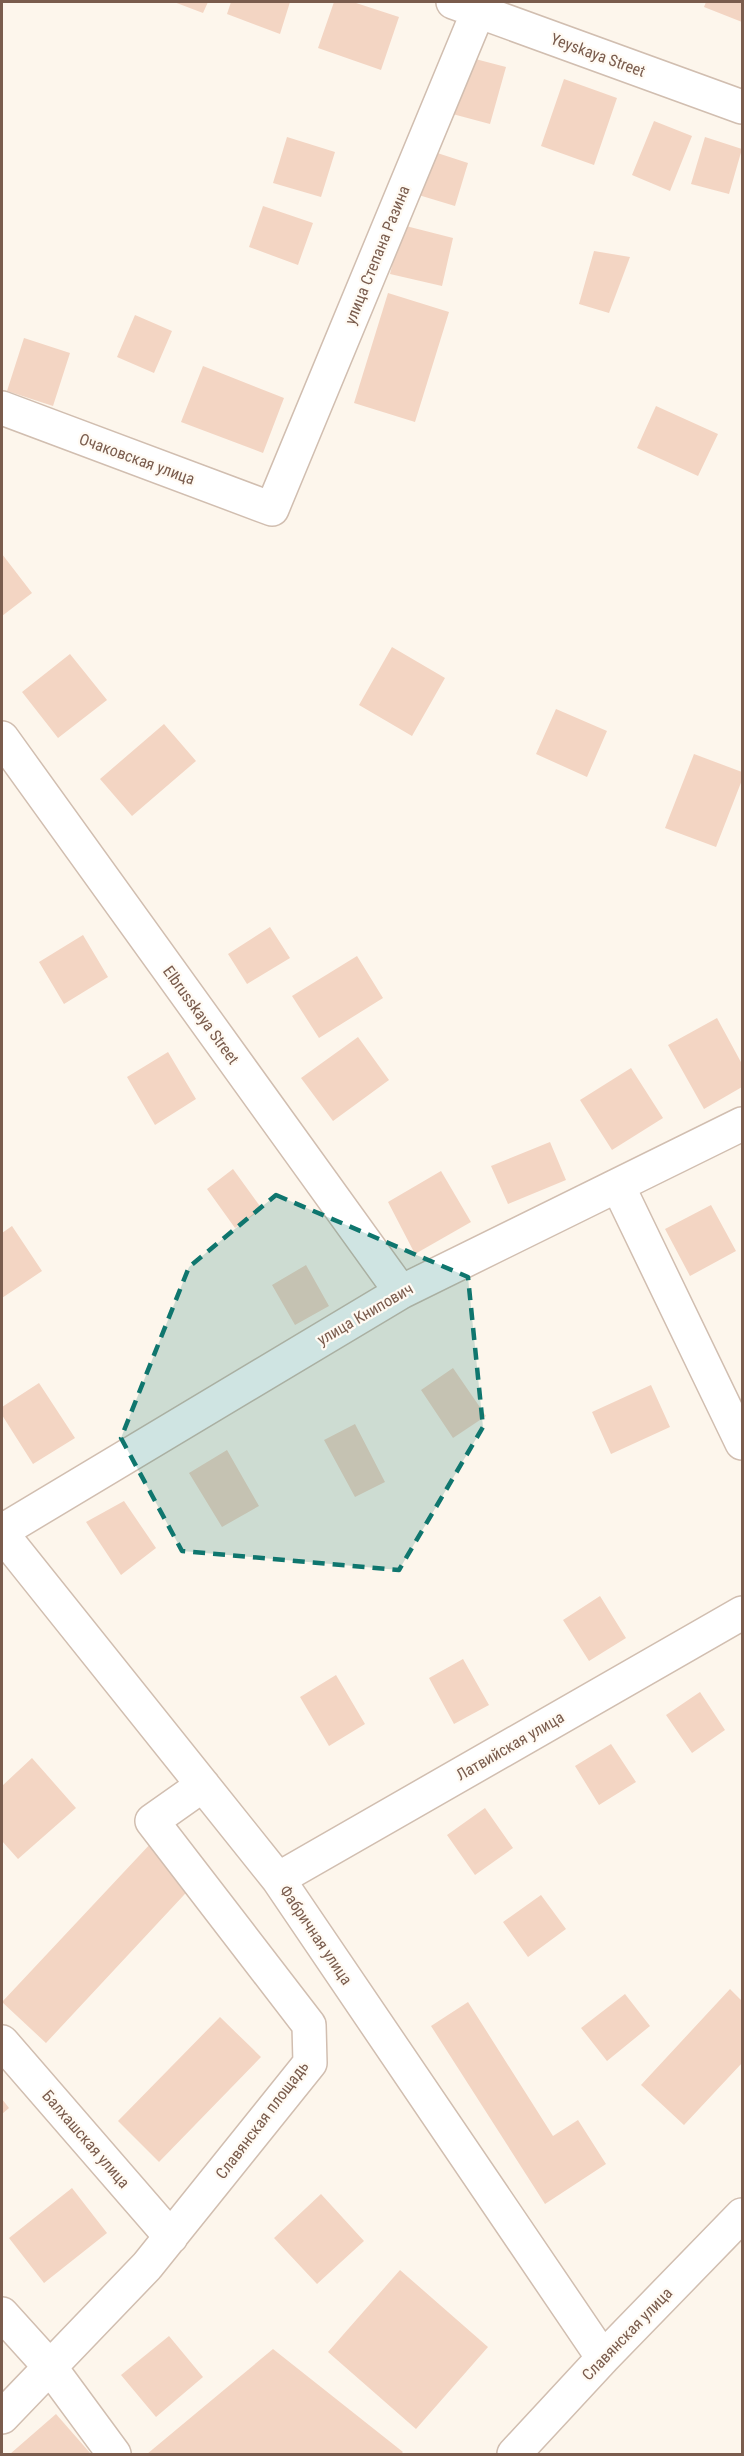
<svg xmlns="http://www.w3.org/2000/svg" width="744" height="2456" font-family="'Roboto Condensed',sans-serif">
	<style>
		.building { fill: #f3d5c3 }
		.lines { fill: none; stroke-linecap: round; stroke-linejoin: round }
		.minor-casing { stroke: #d1beb0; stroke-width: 36 }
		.minor { stroke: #fff; stroke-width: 33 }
		.marked { fill: #0f766e; fill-opacity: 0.2; stroke: #0f766e; stroke-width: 4.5; stroke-dasharray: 12 8; stroke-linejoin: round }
		.labels { text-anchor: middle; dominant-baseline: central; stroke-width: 4.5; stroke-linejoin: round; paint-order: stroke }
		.street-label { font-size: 16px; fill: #7a5c4d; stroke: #fffaf3 }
	</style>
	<rect width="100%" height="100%" fill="#fdf6ec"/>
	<path class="building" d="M174,2h34l-5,11z
		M231,2h59l-10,32 -53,-20z
		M334,2h19l46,15 -18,53 -63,-22z
		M706,2h36v20l-38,-15z
		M460,55l46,12 -16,57 -45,-12z
		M564,79l53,19 -23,67 -53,-19z
		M654,121l38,15 -22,55 -38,-16z
		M287,137l48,15 -14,45 -48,-14z
		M705,137l37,12 -13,45 -38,-10z
		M425,149l43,14 -13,43 -43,-13z
		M263,206l50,17 -15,42 -49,-18z
		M402,225l51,13 -11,48 -52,-12z
		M594,251l36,6 -21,56 -30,-9z
		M388,293l61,19 -34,110 -61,-19z
		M135,315l37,16 -18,42 -37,-16z
		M24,338l46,15 -17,53 -46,-15z
		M203,366l81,32 -21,55 -82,-31z
		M656,406l62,28 -20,42 -61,-28z
		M2,554l30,39 -30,23z
		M392,647l53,31 -33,58 -53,-31z
		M70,654l37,46 -49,38 -36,-46z
		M556,709l51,22 -20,46 -51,-23z
		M164,724l32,37 -64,55 -32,-37z
		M694,754l48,18v8l-26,67 -51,-19z
		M270,927l20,31 -43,26 -19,-30z
		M83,935l25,42 -44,27 -25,-42z
		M357,956l26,42 -64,40 -27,-42z
		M717,1018l25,46v23l-38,22 -36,-64z
		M358,1037l31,43 -56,41 -32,-43z
		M168,1052l28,47 -41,26 -28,-48z
		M631,1068l32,50 -51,32 -32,-50z
		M550,1142l16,38 -58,24 -17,-38z
		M233,1169l29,40 -27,19 -28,-39z
		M441,1171l30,51 -56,32 -27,-52z
		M711,1205l25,46 -46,25 -25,-47z
		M12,1226l30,45 -40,27v-65z
		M306,1265l23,41 -34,19 -23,-40z
		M453,1368l33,48 -33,22 -32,-48z
		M39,1383l36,55 -42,26 -31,-49v-8z
		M651,1385l19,42 -59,27 -19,-42z
		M355,1424l30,58 -30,15 -31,-57z
		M227,1450l32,56 -37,21 -33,-54z
		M124,1501l32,47 -35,27 -35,-53z
		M600,1596l26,42 -37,23 -26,-41z
		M463,1659l26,46 -35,19 -25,-46z
		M336,1675l29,49 -36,22 -29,-49z
		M700,1692l25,38 -33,23 -26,-38z
		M611,1744l25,38 -37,23 -24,-39z
		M32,1758l44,50 -58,51 -16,-18v-55z
		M485,1808l28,40 -38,27 -28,-40z
		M153,1841l44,40 -151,162 -44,-41z
		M541,1895l25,34 -38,28 -25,-35z
		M730,1989l12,12v62l-58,62 -43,-40z
		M625,1994l25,32 -43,35 -26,-33z
		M468,2002l85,134 25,-16 28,44 -61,40 -114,-178z
		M220,2017l41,40 -102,105 -41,-41z
		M2,2099l7,9 -7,6z
		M72,2188l35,45 -63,50 -35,-45z
		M321,2194l43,47 -47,43 -43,-46z
		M400,2270l88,77 -72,82 -88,-77z
		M169,2336l34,41 -47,40 -35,-42z
		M273,2349l130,103 -2,2h-254z
		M56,2414l35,40h-81z"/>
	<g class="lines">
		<defs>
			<path id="minor" d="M453,2l289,105
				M2,408l270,101 210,-507
				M2,738l399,554
				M618,1186l124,257
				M2,1531l399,-239 341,-168
				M2,1534l276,345 325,479
				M278,1879l464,-266
				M2,2042l169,195
				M2,2314l48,53 64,87
				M2,2417l145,-151 163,-203 -1,-38 -157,-204 51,-36
				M514,2454l89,-96 139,-143"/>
		</defs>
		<use href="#minor" class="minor-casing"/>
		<use href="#minor" class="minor"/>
	</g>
	<path class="marked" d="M276,1195l192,82 15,150 -84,143 -217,-19 -61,-113 68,-171z"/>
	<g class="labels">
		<g class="street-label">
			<text transform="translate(598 55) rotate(20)">Yeyskaya Street</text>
			<text transform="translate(377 255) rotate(-68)">улица Степана Разина</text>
			<text transform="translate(137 459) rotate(20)">Очаковская улица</text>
			<text transform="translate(201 1015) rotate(54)">Elbrusskaya Street</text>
			<text transform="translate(365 1314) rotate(-30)">улица Книпович</text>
			<text transform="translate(510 1746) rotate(-30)">Латвийская улица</text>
			<text transform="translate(316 1935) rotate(56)">Фабричная улица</text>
			<text transform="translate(262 2120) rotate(-53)">Славянская площадь</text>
			<text transform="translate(86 2139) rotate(49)">Балхашская улица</text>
			<text transform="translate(627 2334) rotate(-46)">Славянская улица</text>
		</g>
	</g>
	<rect width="744" height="2456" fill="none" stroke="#7a5c4d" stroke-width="6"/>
</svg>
